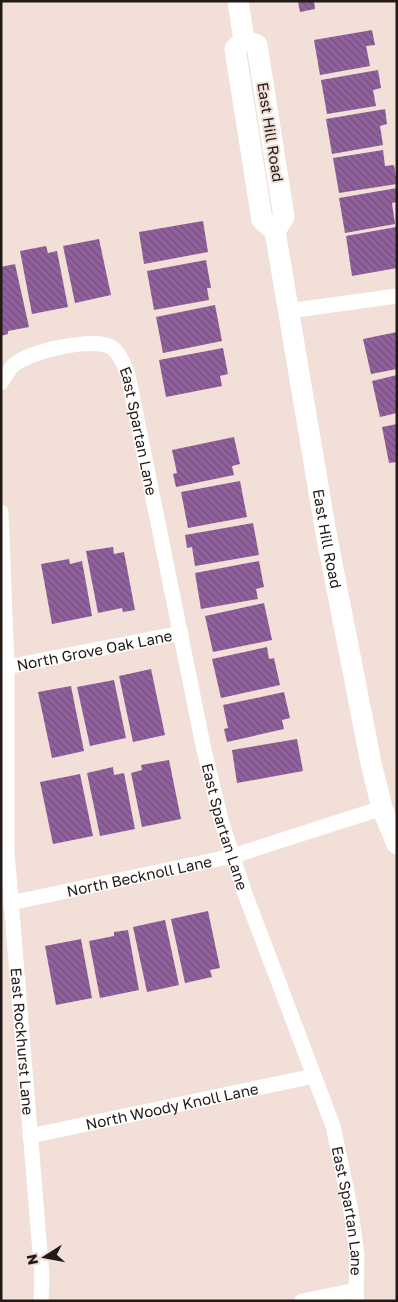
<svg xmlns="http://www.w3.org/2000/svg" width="398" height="1302" font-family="'Golos Text',sans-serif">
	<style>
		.building { fill: url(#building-back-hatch) }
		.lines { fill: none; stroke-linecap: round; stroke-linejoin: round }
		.street { stroke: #fff; stroke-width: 15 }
		.secondary { stroke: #fff; stroke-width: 21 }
		.labels { text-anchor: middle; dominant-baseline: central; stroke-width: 4; stroke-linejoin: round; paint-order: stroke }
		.street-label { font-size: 15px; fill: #211a17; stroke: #f2dfd7 }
	</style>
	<defs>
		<pattern id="building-back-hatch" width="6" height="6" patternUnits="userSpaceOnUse" patternTransform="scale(1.25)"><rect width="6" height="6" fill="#90619c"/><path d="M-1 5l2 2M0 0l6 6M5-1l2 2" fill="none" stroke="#754f7e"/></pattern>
	</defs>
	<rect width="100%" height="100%" fill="#f2dfd7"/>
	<path class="building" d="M298,1h16l1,8 -15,3z
		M372,30l3,15 -9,1 4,20 -50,9 -6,-35z
		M378,70l3,18 -8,2 3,16 -49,8 -6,-34z
		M385,109l2,15 -7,2 3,19 -51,9 -6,-35z
		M383,150l2,16 9,-1 3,19 -58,9 -6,-35z
		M397,188v14l-5,1 3,21 -50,9 -6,-35z
		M203,221l5,31 -64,12 -5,-32z
		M396,227l1,41 -45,8 -6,-40z
		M99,239l12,56 -36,8 -12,-57z
		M46,246l2,7 9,-2 11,56 -36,7 -12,-63z
		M206,260l5,28h-4l2,12 -55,10 -7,-39z
		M15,264l14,63 -21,4v3l-7,2v-69z
		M215,305l7,36 -59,12 -7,-36z
		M397,332v37l-26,5 -8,-35z
		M223,348l5,26 -8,2 2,10 -56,11 -7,-37z
		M397,375v38l-17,4 -8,-36z
		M397,424v38l-8,1 -7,-36z
		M234,437l6,27 -8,2 2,9 -58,12 -3,-13 4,-1 -5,-23z
		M240,481l7,36 -59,11 -7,-36z
		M253,523l6,32 -64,11 -3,-19 -5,1 -2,-13z
		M113,547l1,7 10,-2 11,58 -12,2 -1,-4 -24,5 -12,-62z
		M69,559l1,5 12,-3 10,55 -40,8 -11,-60z
		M259,561l5,26 -8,2 2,10 -57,10 -6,-36z
		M264,603l8,37 -59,12 -8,-36z
		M267,647l2,12 5,-1 6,27 -59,13 -9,-39z
		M151,669l14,66 -32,7 -14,-66z
		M114,680l12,58 -36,8 -13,-59z
		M71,686l13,65 -32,7 -14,-66z
		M284,692l6,26 -8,2 2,9 -57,13 -3,-13 4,-1 -5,-23z
		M297,739l6,32 -66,12 -5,-33z
		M169,760l12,59 -39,8 -11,-54 11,-3 -1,-5z
		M113,767l1,8 10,-2 11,56 -35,7 -13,-63z
		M80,774l13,62 -40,8 -13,-62z
		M208,911l12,57 -10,2 2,7 -27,6 -14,-64z
		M165,920l14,65 -32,7 -14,-65z
		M128,930l11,60 -39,8 -11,-57 25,-5v-4z
		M81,939l11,59 -36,7 -11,-59z"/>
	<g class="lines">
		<g class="street">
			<path d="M288,311l109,-15"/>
			<path id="s1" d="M1,383c4,-7 8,-14 14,-19 16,-13 75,-26 94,-18 10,4 15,19 19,29l76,375 17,70 23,71 89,235 18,85 6,45 -1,34 1,11"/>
			<path id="s2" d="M1,512l6,155v185l35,424 -1,25"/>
			<path id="s3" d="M7,667l174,-34"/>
			<path id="s4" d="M10,903l223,-47 149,-48"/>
			<path id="s5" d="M30,1136l284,-60"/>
			<path d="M302,1301l54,-11"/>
		</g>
		<g class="secondary">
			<path d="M238,1l6,39"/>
			<path d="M244,40l13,5 27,172 -9,14 -13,-11 -27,-171z"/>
			<path id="s6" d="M275,231l51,302 45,230 11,45 15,36"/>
		</g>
	</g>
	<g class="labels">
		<g class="street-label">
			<text transform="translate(271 132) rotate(81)">East Hill Road</text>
			<text stroke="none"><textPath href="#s1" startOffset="214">East Spartan Lane</textPath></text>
			<text stroke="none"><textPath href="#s6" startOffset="312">East Hill Road</textPath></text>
			<text stroke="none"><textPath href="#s3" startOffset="89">North Grove Oak Lane</textPath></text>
			<text stroke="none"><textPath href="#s1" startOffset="619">East Spartan Lane</textPath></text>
			<text stroke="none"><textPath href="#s4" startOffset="132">North Becknoll Lane</textPath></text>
			<text stroke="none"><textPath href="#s2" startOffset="530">East Rockhurst Lane</textPath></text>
			<text stroke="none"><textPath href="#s5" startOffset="145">North Woody Knoll Lane</textPath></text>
			<text stroke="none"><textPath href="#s1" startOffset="1024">East Spartan Lane</textPath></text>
		</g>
	</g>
	<rect width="398" height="1302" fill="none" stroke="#211a17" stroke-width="5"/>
	<g transform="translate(45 1257) rotate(259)" stroke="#f2dfd7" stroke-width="4" paint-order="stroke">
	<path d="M0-4L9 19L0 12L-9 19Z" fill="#211a17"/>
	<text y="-8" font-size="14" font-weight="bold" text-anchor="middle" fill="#211a17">N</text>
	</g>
</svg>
